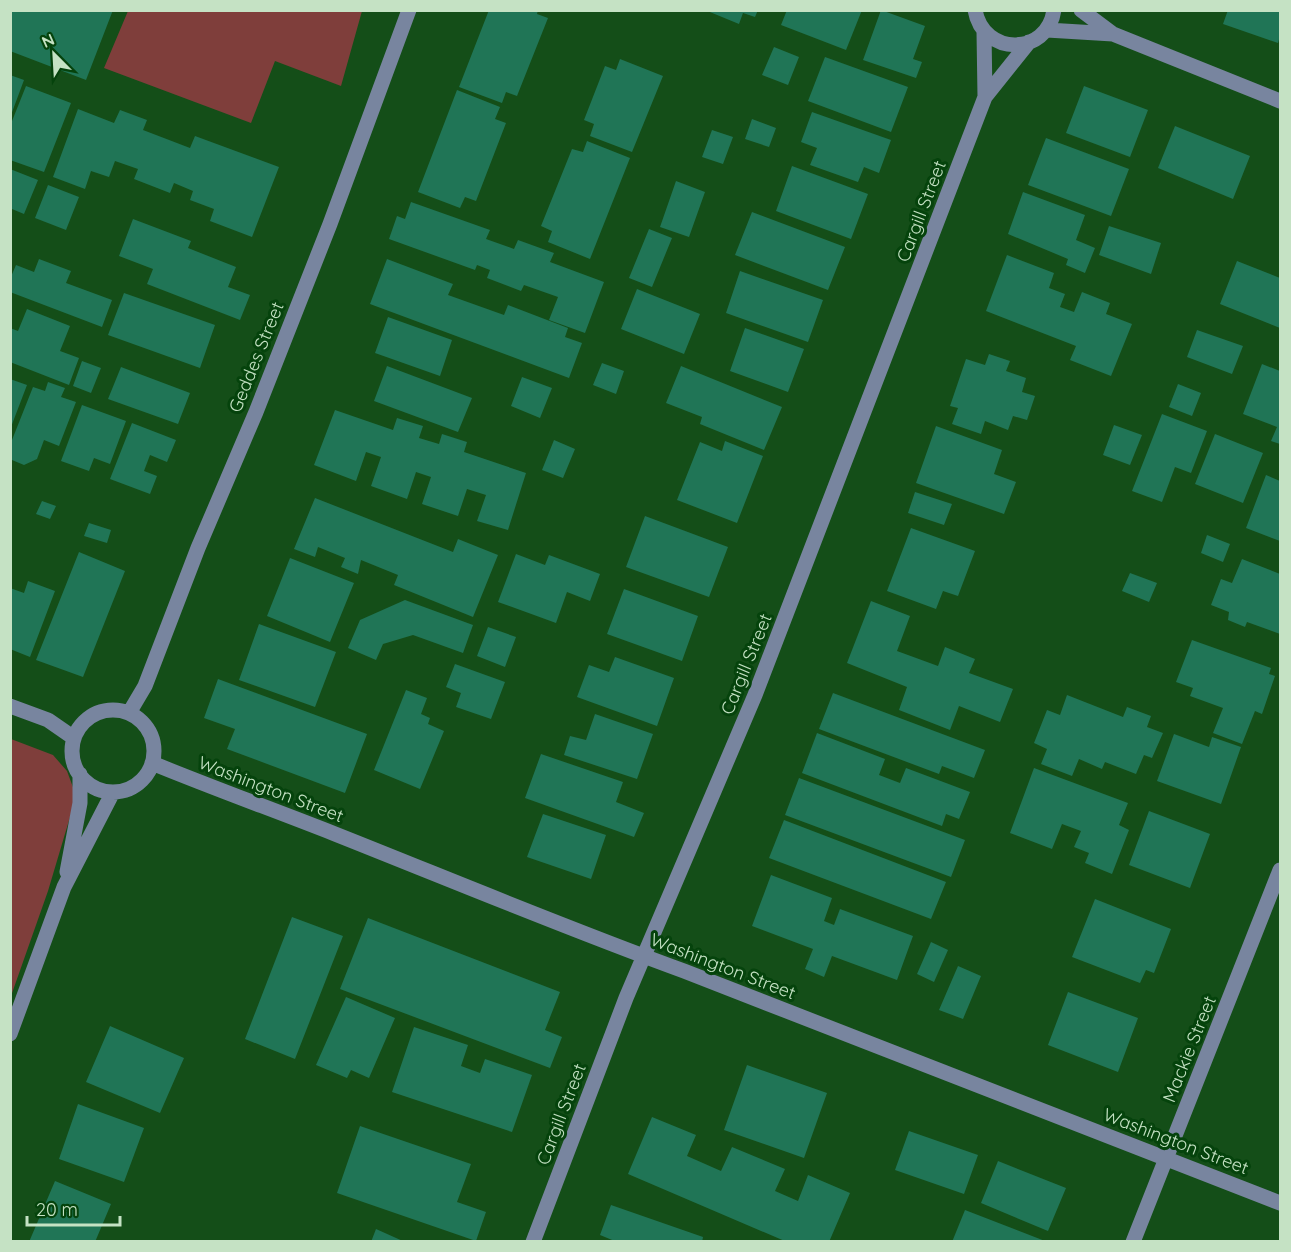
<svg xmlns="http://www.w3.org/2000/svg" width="1291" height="1252" font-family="Quicksand,sans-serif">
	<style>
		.green { fill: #7f3e3b }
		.building { fill: #207556 }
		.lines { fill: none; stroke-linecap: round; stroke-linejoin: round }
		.minor { stroke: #78859f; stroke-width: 15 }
		.labels { text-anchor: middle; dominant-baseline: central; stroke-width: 6; stroke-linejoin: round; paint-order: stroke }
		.street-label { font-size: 18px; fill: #c5e2c4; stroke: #05430c }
	</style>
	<rect width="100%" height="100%" fill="#144e18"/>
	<path class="green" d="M128,11v-1l234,1 -21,75 -66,-25 -24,62 -147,-55z
		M11,739l42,16 14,16 7,19 -1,17 -25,84 -37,105z"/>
	<path class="building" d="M10,10h103l-27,70 -76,-29z
		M489,10h49l-1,4 11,4 -31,78 -11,-4 -4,11 -43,-16z
		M705,10h53l-3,7 -12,-4 -4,11z
		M787,10h75l-16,40 -65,-25z
		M881,10l44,16 -12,33 9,3 -6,16 -53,-18z
		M1228,10h52v26l-2,7 -55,-19z
		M774,47l25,10 -11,28 -26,-10z
		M825,57l83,30 -17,45 -83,-31z
		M620,59l43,17 -31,76 -42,-16 4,-12 -10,-4 21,-54 11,4z
		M10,75l14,5 -13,35h-1z
		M26,86l45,17 -27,69 -34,-12v-34z
		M1084,86l64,24 -18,47 -64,-24z
		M457,90l43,17 -5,12 11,4 -30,78 -11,-4 -5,11 -42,-16z
		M78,109l36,14 6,-13 27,10 -4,10 47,18 5,-12 84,31 -27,70 -42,-16 4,-12 -24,-9 3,-9 -19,-8 -4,10 -36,-14 4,-10 -23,-8 -6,16 -18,-6 -6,18 -32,-12z
		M812,112l79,28 -12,33 -15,-6 -6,15 -48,-17 7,-17 -16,-6z
		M752,119l24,9 -7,19 -24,-8z
		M1175,126l75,30 -17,43 -75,-31z
		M712,130l21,7 -10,27 -21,-7z
		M1046,138l83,31 -18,47 -83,-31z
		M587,141l43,17 -40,101 -42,-17 4,-11 -11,-5 31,-77 11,3z
		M792,166l76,28 -17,45 -75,-28z
		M10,169l28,11 -14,34 -12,-5 -2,5z
		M676,181l29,11 -16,45 -29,-10z
		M48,185l31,12 -13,33 -31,-12z
		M1023,192l62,23 -9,25 19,8 -10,25 -19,-8 2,-6 -60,-25z
		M411,202l79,28 -4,9 28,10 4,-9 36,13 -4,9 54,20 -19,51 -36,-13 9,-23 -34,-12 -3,6 -34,-13 3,-8 -13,-5 -2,5 -86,-31 8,-23 8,3z
		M752,212l93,35 -17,43 -93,-35z
		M133,219l58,22 -3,7 48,19 -8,20 22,8 -10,25 -93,-36 6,-15 -34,-13z
		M1109,226l52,17 -10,31 -52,-19z
		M649,229l23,9 -20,49 -23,-9z
		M1007,255l47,18 -5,15 16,6 -5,13 14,5 8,-20 28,11 -4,11 26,10 -21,52 -41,-16 6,-14 -90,-35z
		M39,259l32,12 -5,12 46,17 -10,27 -92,-35v-13l6,-14 18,7z
		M387,259l66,25 -5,11 56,20 4,-10 60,23 -3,9 17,6 -13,35 -199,-74z
		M1237,261l43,17v50l-60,-24z
		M740,271l83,29 -15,42 -82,-29z
		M637,289l63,25 -16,40 -63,-25z
		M124,293l91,32 -15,43 -92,-33z
		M27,309l43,17 -10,25 19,7 -10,27 -59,-23v-34l8,3z
		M388,317l64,23 -12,36 -65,-23z
		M745,328l59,21 -16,43 -58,-21z
		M1197,330l46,16 -11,28 -45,-17z
		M989,354l21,7 -4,10 20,7 -4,14 13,4 -8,24 -14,-4 -5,14 -23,-9 -4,13 -29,-10 6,-16 -8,-2 16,-47 19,6z
		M82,361l19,7 -10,25 -18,-7z
		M602,363l22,8 -8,23 -23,-9z
		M1262,364l18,7v73l-9,-3 6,-14 -34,-13z
		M387,366l85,32 -14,34 -84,-31z
		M681,366l101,41 -18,43 -64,-26 2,-7 -36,-14z
		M121,367l69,26 -12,31 -70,-25z
		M522,377l30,11 -12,30 -29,-12z
		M10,379l17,6 -16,42h-1z
		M48,382l17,6 -4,9 15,5 -17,44 -15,-6 -7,19 -13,6 -12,-5 -2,-15 23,-58 12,4z
		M1178,384l23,9 -9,23 -23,-9z
		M82,405l44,16 -16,43 -16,-6 -5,13 -28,-10z
		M335,410l58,20 4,-12 26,8 -4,12 20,6 3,-10 25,8 -3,10 62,21 -18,57 -31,-9 9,-26 -19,-6 -9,27 -36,-12 9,-27 -15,-5 -9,27 -36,-13 10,-29 -15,-5 -10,29 -42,-16z
		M1162,414l45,17 -16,42 -16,-6 -13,35 -30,-11z
		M132,423l44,17 -9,22 -17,-7 -6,16 13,5 -7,18 -40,-15z
		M1114,425l28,10 -12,30 -27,-10z
		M936,426l66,24 -8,24 22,8 -12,32 -88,-31z
		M1215,434l48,19 -20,50 -48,-19z
		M554,440l21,9 -12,29 -21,-8z
		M725,441l38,15 -26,67 -60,-23 23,-58 22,9z
		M1266,475l14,6v60l-34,-13z
		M915,492l37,12 -8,21 -36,-12z
		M315,498l138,54 5,-13 40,16 -25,62 -79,-32 4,-10 -37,-15 -3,14 -17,-7 4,-9 -27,-11 -3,10 -21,-8z
		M42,501l14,5 -6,13 -14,-5z
		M645,516l83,31 -19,50 -83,-30z
		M89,523l22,7 -4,13 -23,-7z
		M911,528l64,23 -17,45 -15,-5 -7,18 -49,-18z
		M1207,535l23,9 -7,18 -22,-9z
		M79,552l46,19 -42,106 -47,-17z
		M516,554l29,11 4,-10 51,19 -10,27 -23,-9 -11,31 -58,-21z
		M290,558l64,25 -24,59 -63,-26z
		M1242,559l38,15v60l-33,-12 -2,5 -17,-7 1,-8 -18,-7 10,-26 11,4z
		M1130,573l27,10 -8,19 -27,-11z
		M28,581l27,10 -25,66 -20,-8v-61l14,5z
		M624,589l74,27 -16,45 -75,-27z
		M405,600l68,25 -10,28 -50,-18 -30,9 -7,16 -28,-12 12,-28z
		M871,601l39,15 -13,35 41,15 7,-19 30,12 -6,14 44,16 -13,33 -41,-16 -9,24 -51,-20 8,-23 -60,-24z
		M259,624l77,28 -21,55 -76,-27z
		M488,627l28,10 -11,30 -28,-11z
		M1192,640l79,28 -2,6 6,2 -13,38 -7,-3 -13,33 -29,-11 10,-25 -33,-12 3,-8 -17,-6z
		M615,657l59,21 -17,48 -80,-29 12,-32 20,7z
		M455,664l50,18 -14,37 -35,-12 5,-14 -15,-6z
		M218,679l149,55 -22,59 -118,-44 8,-20 -31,-11z
		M406,690l21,8 -6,16 9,4 -2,6 16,7 -24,58 -46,-19z
		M833,693l152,57 -11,28 -32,-12 -3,8 -120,-45z
		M1067,695l56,22 4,-10 24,9 -4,11 16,6 -11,25 -8,-3 -8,19 -31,-12 -3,7 -23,-10 -7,17 -31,-12 6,-15 -13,-6 13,-33 13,5z
		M595,714l58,20 -16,45 -73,-24 6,-19 16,4z
		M817,733l68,26 -6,16 21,8 6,-15 64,24 -11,27 -13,-5 -4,12 -140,-53z
		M1174,734l35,13 3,-10 29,10 -20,57 -64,-23z
		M541,754l82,28 -7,20 28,11 -10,24 -109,-39z
		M1034,768l94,35 -9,22 10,5 -17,44 -27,-11 4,-10 -15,-6 7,-16 -19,-7 -10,25 -42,-16z
		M799,778l166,62 -14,37 -166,-62z
		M1149,811l61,23 -20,54 -61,-23z
		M543,814l63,21 -15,44 -64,-22z
		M784,820l162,62 -15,37 -162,-61z
		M771,875l61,23 -8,23 10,4 6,-16 73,27 -16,44 -65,-24 -8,21 -19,-8 8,-20 -61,-23z
		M1095,899l76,30 -17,44 -8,-3 -6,13 -68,-26z
		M292,917l51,19 -48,123 -50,-20z
		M368,918l192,74 -15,38 17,7 -12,31 -210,-79z
		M931,942l17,8 -14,32 -17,-8z
		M958,966l23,10 -18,43 -24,-9z
		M1068,992l70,26 -20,54 -70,-27z
		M346,997l49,21 -26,60 -18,-8 -4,8 -31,-13z
		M110,1026l74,32 -24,55 -74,-31z
		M414,1027l54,18 -7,21 19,7 5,-14 47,16 -20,57 -120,-40z
		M747,1065l80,28 -23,65 -80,-28z
		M78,1104l66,24 -20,54 -65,-23z
		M652,1117l44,18 -9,21 34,15 11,-24 53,22 -10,22 23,10 10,-26 42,18 -21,49h-42l-159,-68z
		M360,1126l111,38 -14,38 29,10 -10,29 -139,-48z
		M909,1131l69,24 -14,39 -69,-24z
		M998,1161l68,27 -18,43 -67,-28z
		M55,1181l56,23 -16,38h-66z
		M611,1205l92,32 -1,5h-85l-17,-7z
		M965,1210l80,31v1h-93z
		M376,1229l29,13h-34z"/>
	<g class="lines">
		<path class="minor" d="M975,10c8,46 72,47 79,0
			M1081,10l32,24 167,67
			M1047,30l66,4
			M984,32l1,65
			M10,706l38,14 26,18
			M72 751a41 41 0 1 1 82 0a41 41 0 1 1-82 0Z
			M129,713l16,-27 53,-138 58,-136 74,-188 79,-214
			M152,763c61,25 122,47 183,71 116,46 231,94 349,137l596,232
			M67,872l13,-69v-29
			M10,1034l54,-147 49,-95
			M533,1242l93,-244 129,-303 230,-598 44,-55
			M1133,1242l147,-372"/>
	</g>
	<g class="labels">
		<g class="street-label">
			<text transform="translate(921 211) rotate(-69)">Cargill Street</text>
			<text transform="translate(256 357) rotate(-68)">Geddes Street</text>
			<text transform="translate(746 664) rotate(-68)">Cargill Street</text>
			<text transform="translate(271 789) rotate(21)">Washington Street</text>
			<text transform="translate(723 966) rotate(21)">Washington Street</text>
			<text transform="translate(1189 1049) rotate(-68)">Mackie Street</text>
			<text transform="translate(561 1114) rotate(-69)">Cargill Street</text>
			<text transform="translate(1176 1141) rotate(21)">Washington Street</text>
		</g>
	</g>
	<rect width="1291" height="1252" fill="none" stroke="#c5e2c4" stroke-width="24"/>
	<g transform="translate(54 54) rotate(336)" stroke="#05430c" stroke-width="4.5" paint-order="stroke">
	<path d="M0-4.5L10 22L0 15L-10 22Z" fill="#c5e2c4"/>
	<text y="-9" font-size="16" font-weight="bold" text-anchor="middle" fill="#c5e2c4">N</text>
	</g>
	<path d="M27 1216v9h93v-9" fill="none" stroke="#c5e2c4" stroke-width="3"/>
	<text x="36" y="1216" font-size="18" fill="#c5e2c4" stroke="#05430c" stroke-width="4.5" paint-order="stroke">20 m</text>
</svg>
